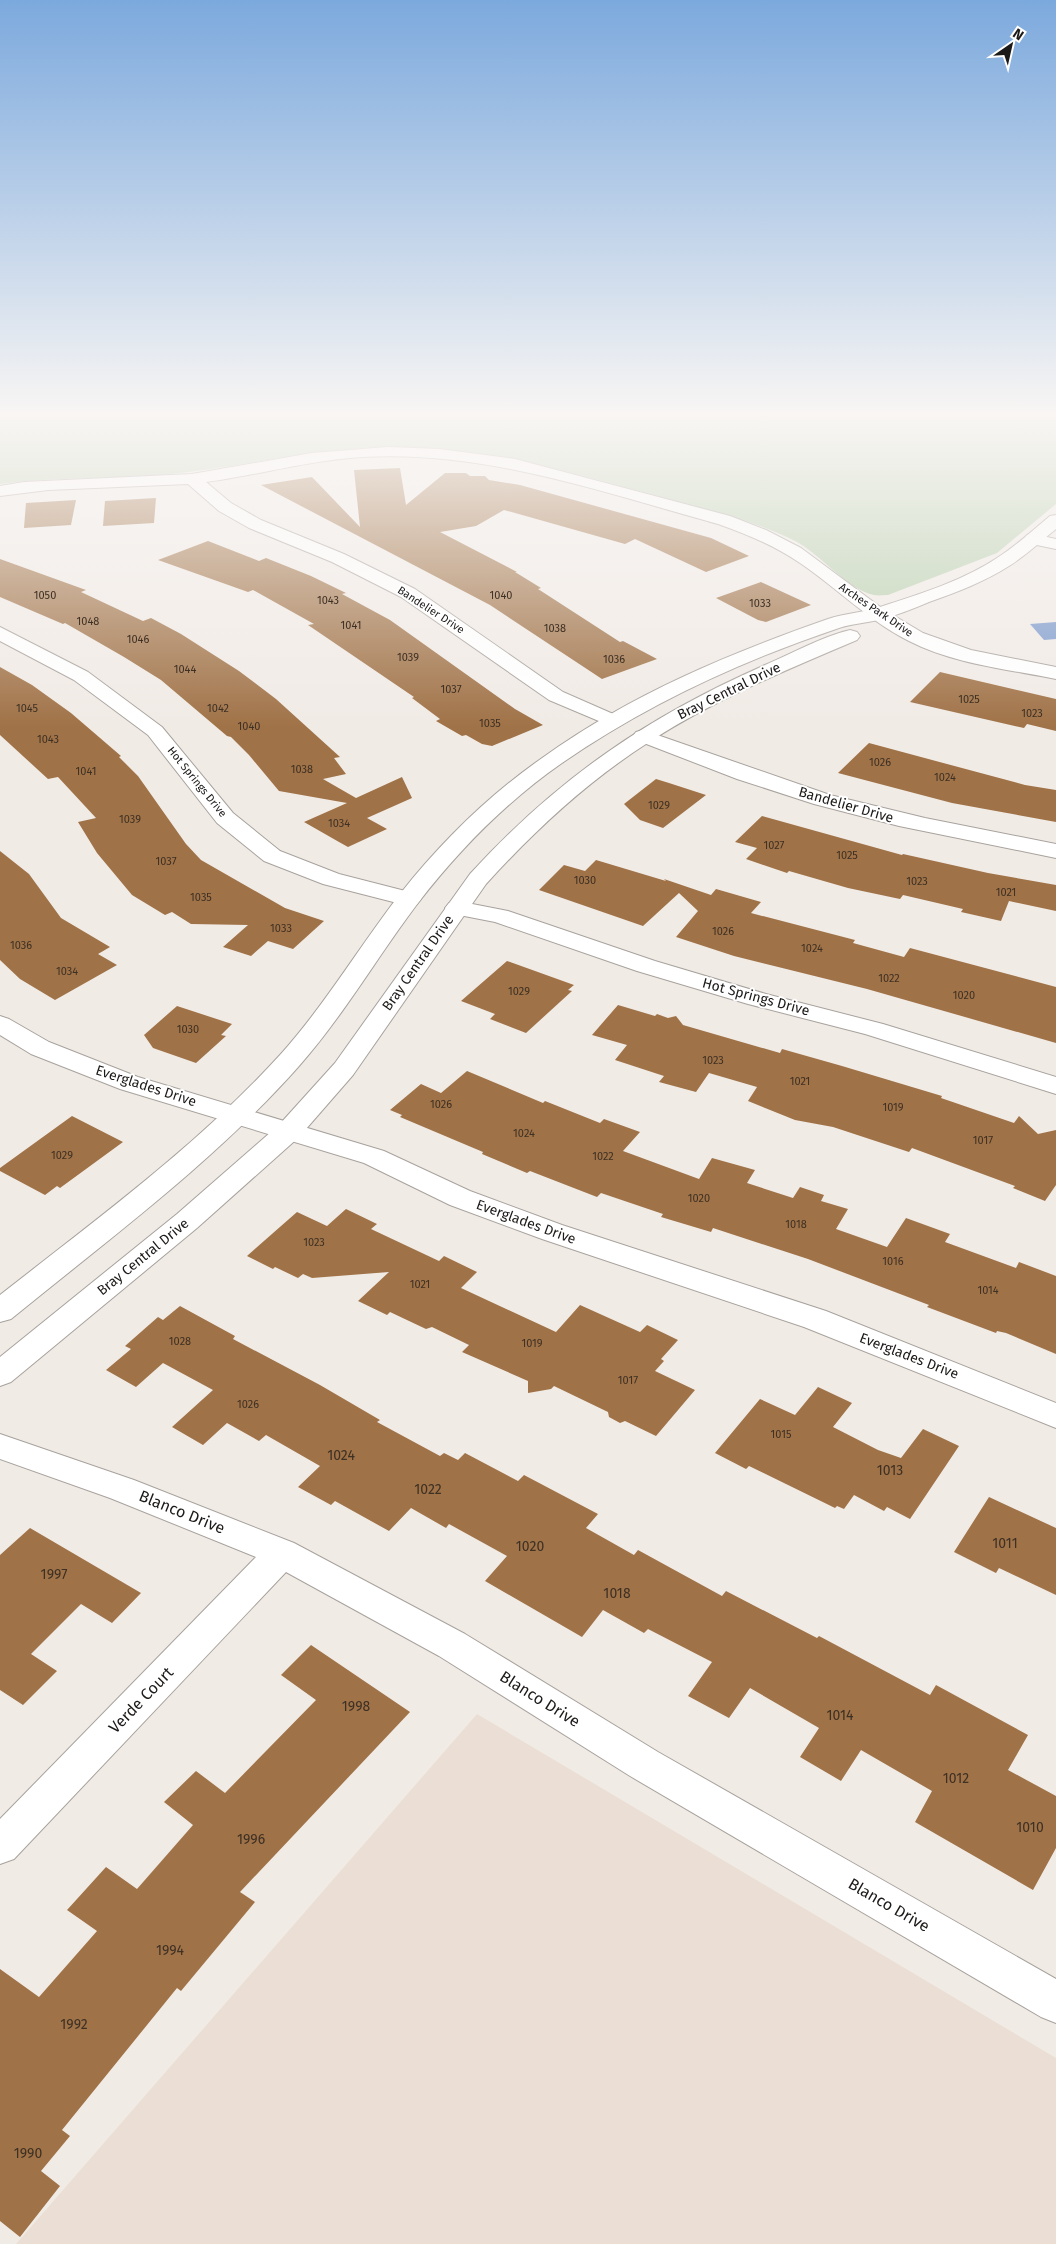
<svg xmlns="http://www.w3.org/2000/svg" width="1056" height="2244" font-family="'Fira Sans',sans-serif">
	<style>
		.built { fill: #ebdfd5 }
		.green { fill: #b8cfae }
		.water { fill: #7b99cc }
		.building { fill: #a07247 }
		.lines { fill: none; stroke-linecap: round; stroke-linejoin: round }
		.minor-casing { stroke: #a8a29d; stroke-width: 2 }
		.tertiary-casing { stroke: #a8a29d; stroke-width: 2 }
		.minor { fill: #fff; fill-rule: evenodd }
		.tertiary { fill: #fff; fill-rule: evenodd }
		.labels { text-anchor: middle; dominant-baseline: central; stroke-width: 4; stroke-linejoin: round; paint-order: stroke }
		.number-label { font-size: 11px; fill: #3d3024 }
		.far-street-label { font-size: 11px; fill: #1c1a18; stroke: #fff }
		.street-label { font-size: 14px; fill: #1c1a18; stroke: #fff }
		.near-number-label { font-size: 14px; fill: #3d3024 }
		.near-street-label { font-size: 16px; fill: #1c1a18; stroke: #fff }
	</style>
	<rect width="100%" height="100%" fill="#f1ebe6"/>
	<path class="built" d="M477,1714l579,344v186h-1040z"/>
	<path class="green" d="M0,413h1056v91l-59,49 -109,42c-4,0 -9,1 -14,0 -26,-5 -55,-42 -79,-54 -39,-20 -82,-29 -123,-41 -101,-27 -198,-58 -304,-52 -67,4 -131,19 -197,26 -57,6 -114,2 -171,10z"/>
	<path class="water" d="M1056,622v17l-12,1 -14,-16z"/>
	<path class="building" d="M400,468l6,37 39,-32h21l4,3h15l4,4 31,5 191,53 38,18 -43,16 -71,-33 -10,5 -121,-34 -28,16 -36,6 77,40h-2l26,16 -3,1 82,53 3,-1 34,18 -55,20 -112,-74 -229,-120 51,-8 48,50 -6,-57z
		M156,498l-2,25 -51,3 2,-25z
		M76,500l-5,25 -47,3 2,-25z
		M208,541l51,20 7,-3 45,18 35,17 -4,1 48,26 125,89 28,16 -51,21 -10,-2 -16,-9 -4,1 -26,-15 4,-2 -28,-21 2,-1 -106,-72 6,-1 -61,-34 -5,2 -90,-32z
		M0,559l86,31 -5,2 62,29 8,-3 30,16 58,37 37,28 64,58 -6,1 12,16 -23,5 33,19 46,-21 10,21 -45,20 20,11 -39,18 -9,-5 -35,-20 43,-19 -68,-12 -30,-36 -18,-18 -4,-1 -66,-56 -37,-23 -59,-34 -2,1 -63,-27z
		M761,582l50,23 -45,17 -8,-2 -42,-22z
		M0,667l32,18 39,28 50,43 -2,1 19,19 48,68 15,16 84,48 39,13 -31,28 -25,-8 -17,15 -28,-9 25,-22 -57,-1 -19,-12 -7,3 -33,-20 -35,-42 -19,-31 18,-4 -38,-41 -10,2 -48,-44z
		M940,672l116,27v32l-29,-7 -3,4 -114,-26z
		M869,743l156,42 31,5v32l-104,-19 -114,-30z
		M656,779l13,4 37,12 -43,33 -23,-8 -16,-16z
		M762,816l140,39 1,-1 85,19 68,12v26l-47,-10 -8,20 -40,-9 2,-3 -60,-14 -3,4 -52,-11 -59,-17 -2,2 -41,-14 11,-11 -22,-6z
		M0,851l29,23 32,44 49,29 -12,7 19,11 -62,35 -35,-21 -20,-19z
		M596,860l70,21 -2,-2 47,16 5,-6 45,13 -10,11 104,27 -2,3 51,14 6,-9 146,39v56l-189,-54 -133,-33 -58,-19 22,-26 -19,-18 -36,33 -104,-36 25,-25 21,6z
		M507,961l67,24 -6,5 4,1 -46,42 -36,-14 5,-5 -34,-13z
		M618,1005l37,11 2,-2 11,4 8,-2 7,9 97,28 2,-4 60,17 100,30 -1,2 73,25 5,-7 19,18 18,-4v55l-11,16 -32,-13 2,-2 -103,-38 -3,4 -76,-25 -38,-7 -47,-19 9,-14 -48,-14 -13,19 -37,-10 5,-6 -49,-16 12,-15 -35,-10z
		M177,1006l55,18 -11,11 5,1 -30,27 -43,-15 -9,-13z
		M467,1071l76,32 2,-2 55,22 4,-4 36,13 -17,19 76,28 13,-21 43,12 -8,13 46,15 7,-11 24,8 -3,6 27,8 -12,20 51,18 19,-29 44,16 -5,8 71,26 3,-6 37,14v78l-50,-21 -9,-2 -1,2 -69,-26 2,-2 -121,-46 -95,-31 -2,4 -50,-15 2,-3 -62,-21 -4,4 -67,-26 -3,2 -45,-19 1,-2 -83,-35 2,-2 -12,-5 31,-26 20,9z
		M72,1116l51,26 -63,46 -3,-2 -12,9 -45,-24v-3z
		M346,1209l31,15 -6,5 68,32 5,-5 33,16 -16,16 95,44 24,-27 60,27 7,-7 31,15 -17,19 3,2 -9,10 40,19 -39,46 -31,-15 -5,2 -11,-6 -1,-5 -54,-26 -3,3 -23,4v-12l-66,-29 7,-7 -37,-18 -6,2 -36,-17 -3,3 -29,-14 31,-29 -77,6 -9,-4 -5,4 -23,-11 -2,2 -26,-13 50,-44 30,14z
		M180,1306l55,30 -2,3 87,46 60,35 -3,2 63,34 4,-3 14,7 7,-7 53,28 6,-6 74,39 -12,14 48,27 4,-5 84,46 4,-5 91,47 2,-2 111,59 6,-10 92,50 -20,35 48,26v52l-23,42 -118,-68 17,-31 -71,-41 -20,31 -41,-24 19,-29 -69,-40 -21,30 -41,-22 24,-34 -64,-33 -4,4 -41,-23 -21,27 -97,-56 22,-25 -58,-32 -3,4 -35,-20 -22,23 -54,-30 -4,4 -33,-18 22,-21 -54,-31 -7,6 -32,-18 -24,22 -31,-18 41,-37 -50,-27 -27,24 -30,-17 25,-21 -6,-3 33,-29 5,3z
		M818,1387l34,16 -19,24 45,23 23,8 22,-29 36,17 -49,73 -23,-12 -3,4 -30,-16 -10,14 -7,-3 -2,2 -86,-42 -3,3 -31,-16 45,-54 35,16z
		M989,1497l67,31v67l-57,-27 -3,5 -42,-21z
		M30,1528l111,65 -29,30 -31,-19 -50,50 26,17 -34,34 -23,-15v-135z
		M311,1645l99,67 -170,180 15,10 -74,89 -4,-3 -115,142 8,6 -29,35 19,15 -40,51 -20,-16v-252l39,28 58,-66 -30,-21 39,-43 31,22 56,-64 -29,-23 32,-31 29,22 91,-93 -35,-25z"/>
	<g class="lines">
		<defs>
			<path id="minor" d="M388,447l51,2 76,10 215,57 36,14 35,18 82,61 40,24 48,17 85,17v12c-49,-10 -102,-15 -147,-38 -40,-20 -72,-53 -109,-78 -25,-17 -53,-29 -82,-39 -116,-32 -233,-74 -355,-67 -53,3 -104,18 -157,25l25,21 30,17 83,34 71,35 148,103 57,25 3,4 -3,4 -7,2 -64,-27 -148,-103 -69,-35 -83,-34 -30,-17 -31,-27 -140,6 -48,6v-10l24,-4 168,-8 120,-21z
				M1033,534l23,5v10l-29,-6 -3,-4 3,-4z
				M0,627l88,45 74,55 71,86 47,38 59,23 78,20 4,5 -4,5 -8,2 -86,-22 -59,-23 -47,-38 -69,-88 -74,-55 -74,-39z
				M643,730l187,65 95,23 131,26v14l-157,-32 -85,-22 -77,-25 -101,-39 -3,-4 3,-4z
				M457,901l51,10 147,50 111,33 117,30 173,53v17l-191,-60 -117,-30 -111,-33 -142,-49 -46,-9 -4,-5 4,-5z
				M0,1016l9,3 40,23 89,35 246,74 86,40 92,34 264,86 230,92v25l-252,-101 -262,-88 -92,-34 -86,-42 -244,-74 -89,-35 -31,-19z
				M0,1434l134,46 160,63 171,91 193,118 398,227v44l-15,-6 -411,-241 -191,-120 -153,-84 -272,287 -14,5v-45l256,-262 -146,-59 -110,-39z"/>
			<path id="tertiary" d="M1056,515v14c-15,12 -31,27 -47,37 -25,16 -52,26 -80,36 -14,6 -29,12 -44,16 -15,5 -31,5 -46,10 -98,33 -192,76 -277,135 -56,39 -103,87 -144,140 -41,54 -74,112 -119,163 -85,96 -189,172 -288,253l-11,3v-27c97,-76 197,-149 280,-240 45,-50 79,-108 120,-161 42,-53 90,-100 145,-138 87,-62 183,-102 283,-137 17,-6 35,-6 52,-12 40,-13 82,-26 117,-49 19,-12 36,-28 53,-42z
				M850,630l7,2 3,4 -3,4c-71,30 -143,60 -208,102 -61,39 -114,88 -163,142l-133,191 -54,62 -102,91 -186,154 -11,4v-29l177,-143 102,-89 56,-62 135,-189c88,-96 177,-157 295,-209 28,-12 56,-28 85,-35z"/>
		</defs>
		<use href="#minor" class="minor-casing"/>
		<use href="#tertiary" class="tertiary-casing"/>
		<use href="#minor" class="minor"/>
		<use href="#tertiary" class="tertiary"/>
	</g>
	<linearGradient id="sky" x2="0" y2="1"><stop stop-color="#7ca9dd"/><stop offset="0.57" stop-color="#f9f6f4"/><stop offset="1" stop-color="#f9f6f4" stop-opacity="0"/></linearGradient>
	<rect width="1056" height="727" fill="url(#sky)"/>
	<g class="labels">
		<g class="number-label">
			<text x="45" y="595">1050</text>
			<text x="501" y="595">1040</text>
			<text x="328" y="600">1043</text>
			<text x="760" y="603">1033</text>
			<text x="88" y="621">1048</text>
			<text x="351" y="625">1041</text>
			<text x="555" y="628">1038</text>
			<text x="138" y="639">1046</text>
			<text x="408" y="657">1039</text>
			<text x="614" y="659">1036</text>
			<text x="185" y="669">1044</text>
			<text x="451" y="689">1037</text>
			<text x="969" y="699">1025</text>
			<text x="27" y="708">1045</text>
			<text x="218" y="708">1042</text>
			<text x="1032" y="713">1023</text>
			<text x="490" y="723">1035</text>
			<text x="249" y="726">1040</text>
			<text x="48" y="739">1043</text>
			<text x="880" y="762">1026</text>
			<text x="302" y="769">1038</text>
			<text x="86" y="771">1041</text>
			<text x="945" y="777">1024</text>
			<text x="659" y="805">1029</text>
			<text x="130" y="819">1039</text>
			<text x="339" y="823">1034</text>
			<text x="774" y="845">1027</text>
			<text x="847" y="855">1025</text>
			<text x="166" y="861">1037</text>
			<text x="585" y="880">1030</text>
			<text x="917" y="881">1023</text>
			<text x="1006" y="892">1021</text>
			<text x="201" y="897">1035</text>
			<text x="281" y="928">1033</text>
			<text x="723" y="931">1026</text>
			<text x="21" y="945">1036</text>
			<text x="812" y="948">1024</text>
			<text x="67" y="971">1034</text>
			<text x="889" y="978">1022</text>
			<text x="519" y="991">1029</text>
			<text x="964" y="995">1020</text>
			<text x="188" y="1029">1030</text>
			<text x="713" y="1060">1023</text>
			<text x="800" y="1081">1021</text>
			<text x="441" y="1104">1026</text>
			<text x="893" y="1107">1019</text>
			<text x="524" y="1133">1024</text>
			<text x="983" y="1140">1017</text>
			<text x="62" y="1155">1029</text>
			<text x="603" y="1156">1022</text>
			<text x="699" y="1198">1020</text>
			<text x="796" y="1224">1018</text>
			<text x="314" y="1242">1023</text>
			<text x="893" y="1261">1016</text>
			<text x="420" y="1284">1021</text>
			<text x="988" y="1290">1014</text>
			<text x="180" y="1341">1028</text>
			<text x="532" y="1343">1019</text>
			<text x="628" y="1380">1017</text>
			<text x="248" y="1404">1026</text>
			<text x="781" y="1434">1015</text>
		</g>
		<g class="far-street-label">
			<text transform="translate(431 610) rotate(33)">Bandelier Drive</text>
			<text transform="translate(876 610) rotate(34)">Arches Park Drive</text>
			<text transform="translate(197 782) rotate(51)">Hot Springs Drive</text>
		</g>
		<g class="street-label">
			<text transform="translate(729 691) rotate(-26)">Bray Central Drive</text>
			<text transform="translate(846 805) rotate(16)">Bandelier Drive</text>
			<text transform="translate(418 963) rotate(-55)">Bray Central Drive</text>
			<text transform="translate(756 997) rotate(15)">Hot Springs Drive</text>
			<text transform="translate(146 1086) rotate(18)">Everglades Drive</text>
			<text transform="translate(526 1222) rotate(20)">Everglades Drive</text>
			<text transform="translate(143 1257) rotate(-39)">Bray Central Drive</text>
			<text transform="translate(909 1356) rotate(21)">Everglades Drive</text>
		</g>
		<g class="near-number-label">
			<text x="341" y="1455">1024</text>
			<text x="890" y="1470">1013</text>
			<text x="428" y="1489">1022</text>
			<text x="1005" y="1543">1011</text>
			<text x="530" y="1546">1020</text>
			<text x="54" y="1574">1997</text>
			<text x="617" y="1593">1018</text>
			<text x="356" y="1706">1998</text>
			<text x="840" y="1715">1014</text>
			<text x="956" y="1778">1012</text>
			<text x="1030" y="1827">1010</text>
			<text x="251" y="1839">1996</text>
			<text x="170" y="1950">1994</text>
			<text x="74" y="2024">1992</text>
			<text x="28" y="2153">1990</text>
		</g>
		<g class="near-street-label">
			<text transform="translate(182 1512) rotate(22)">Blanco Drive</text>
			<text transform="translate(540 1699) rotate(32)">Blanco Drive</text>
			<text transform="translate(141 1700) rotate(-46)">Verde Court</text>
			<text transform="translate(889 1905) rotate(30)">Blanco Drive</text>
		</g>
	</g>
	<g transform="translate(1011 45) rotate(34)" stroke="#ffffff" stroke-width="4" paint-order="stroke">
	<path d="M0-4L9 19L0 12L-9 19Z" fill="#1c1a18"/>
	<text y="-8" font-size="14" font-weight="bold" text-anchor="middle" fill="#1c1a18">N</text>
	</g>
</svg>
